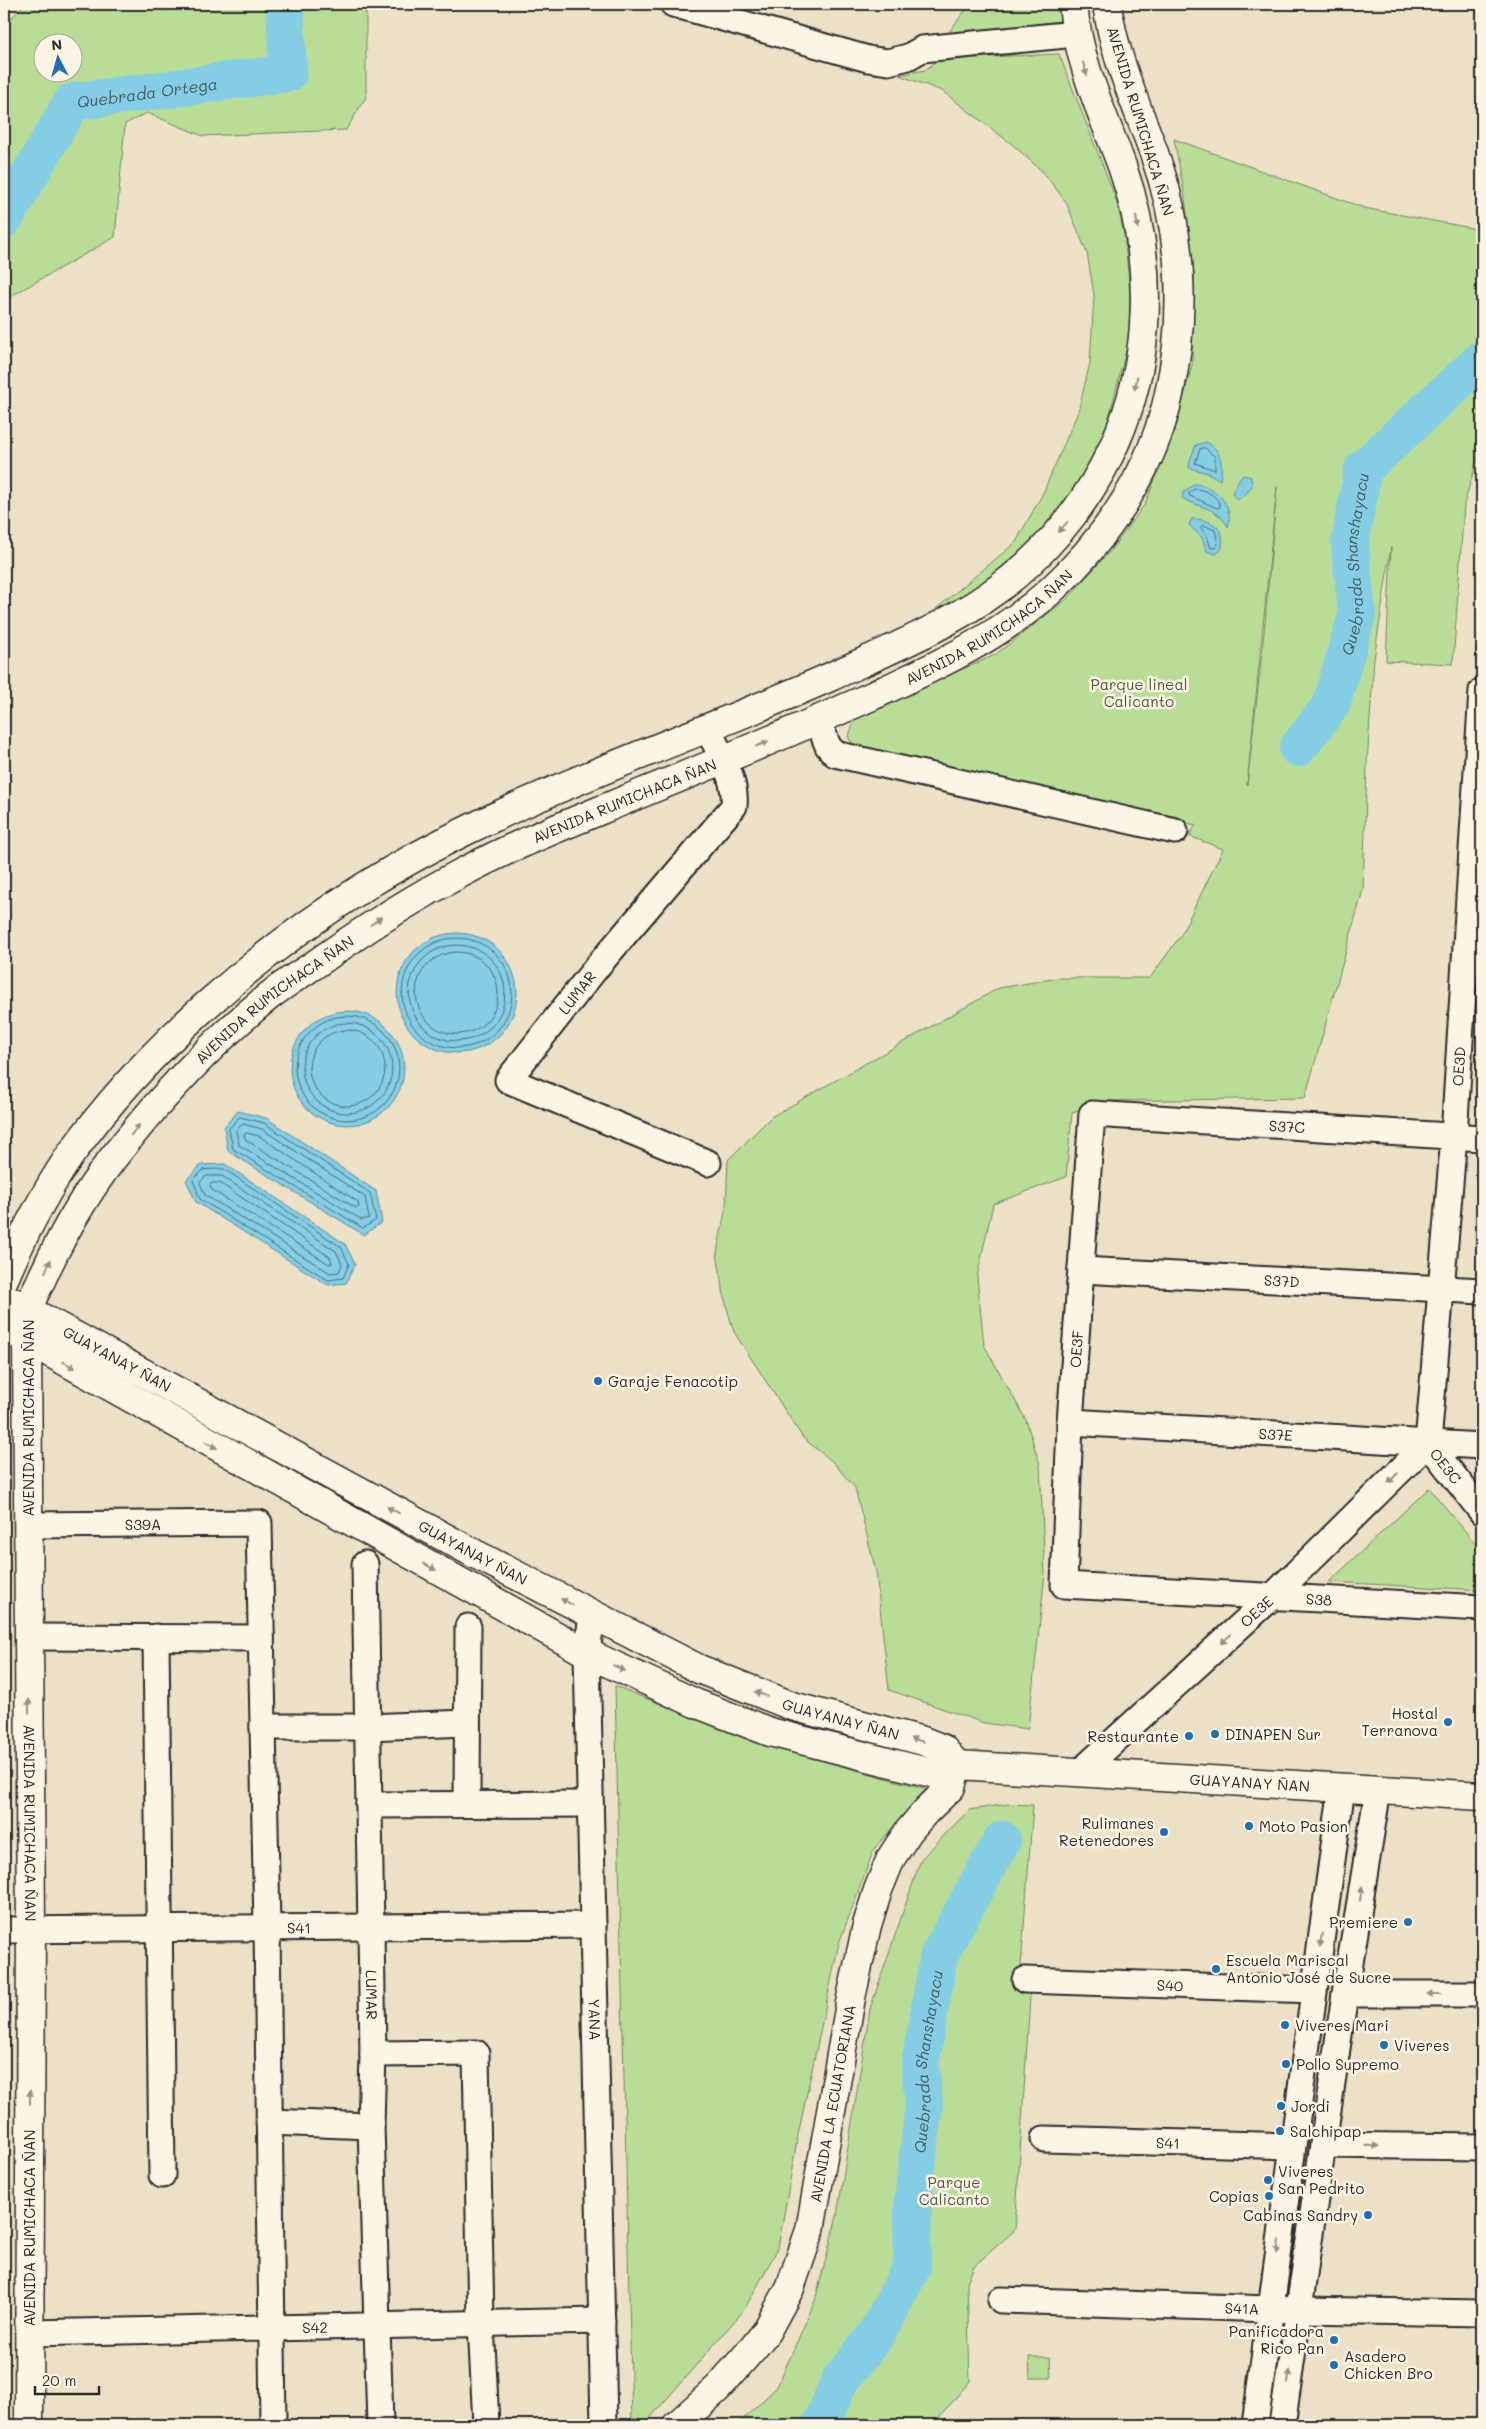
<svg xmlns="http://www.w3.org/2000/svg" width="1486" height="2429" font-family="Mali,sans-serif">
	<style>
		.green { fill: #b9dd97; stroke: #728461; fill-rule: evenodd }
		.water { fill: #84cde5; stroke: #608c9b }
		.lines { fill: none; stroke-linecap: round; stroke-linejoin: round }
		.shore { stroke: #4f6c75; stroke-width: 1 }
		.river { stroke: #84cde5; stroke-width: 38 }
		.minor-casing { stroke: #2b2b2b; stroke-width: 29 }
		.tertiary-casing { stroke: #2b2b2b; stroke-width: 31 }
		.secondary-casing { stroke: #2b2b2b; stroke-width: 31 }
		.minor { stroke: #fcf5e5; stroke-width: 25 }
		.tertiary { stroke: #fcf5e5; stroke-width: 28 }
		.secondary { stroke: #fcf5e5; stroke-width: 28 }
		.oneway { fill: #949088 }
		.poi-dot { fill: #1f6fb2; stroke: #fcf5e5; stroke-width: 2 }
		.labels { text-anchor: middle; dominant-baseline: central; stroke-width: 5; stroke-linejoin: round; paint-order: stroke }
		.street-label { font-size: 15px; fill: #2b2b2b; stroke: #fcf5e5 }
		.park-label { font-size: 15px; fill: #4e5846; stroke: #fcf5e5 }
		.poi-label { font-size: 15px; fill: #2b2b2b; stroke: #fcf5e5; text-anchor: start }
		.water-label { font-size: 16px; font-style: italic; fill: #465c63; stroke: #fcf5e5 }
	</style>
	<rect width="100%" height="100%" fill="#ece0c6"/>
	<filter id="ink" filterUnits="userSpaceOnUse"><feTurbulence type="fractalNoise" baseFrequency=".02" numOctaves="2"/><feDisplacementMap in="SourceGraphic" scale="10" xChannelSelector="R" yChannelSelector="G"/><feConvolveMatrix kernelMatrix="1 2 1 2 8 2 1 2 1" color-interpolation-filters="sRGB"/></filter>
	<g filter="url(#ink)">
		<path class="green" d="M24,4h342v93l-20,33 -143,6 -56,-23 -22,11 -10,113 -111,63v-273zM42,42h30v30h-30z
			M970,4h90v17l-114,15z
			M1059,54l57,145 8,33 6,61 -1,46 -22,86 -30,63 -50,58 -62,51 -29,12 80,-67 27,-49 35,-81 12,-49 4,-68 -7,-42 -21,-51 -22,-29 -31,-28 -71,-54 -43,-16 26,-5 14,-11z
			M1174,139l190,69 118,22v214l-18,60 -11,160 -67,-3 5,-114 -17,112 -7,105 -4,126 -58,208 -200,3 -33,12 -6,64 -73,27 -16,73 7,68 42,75 14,45 5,109 -17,155 -44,-6 -95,-33 -13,-119 -21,-83 -22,-26 -30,-24 -69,-106 -9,-31 -8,-48 9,-47 2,-46 43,-43 228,-129 59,-10h92l31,-43 42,-86 -34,-13 7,-11 -339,-75 -9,-13 7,-17 21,-13 119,-52 72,-56 44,-49 34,-46 32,-80 15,-59 2,-91 -9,-77zM1277,487l-14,157 -16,141z
			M1429,1488l53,63v39l-153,-8z
			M615,1686l145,58 166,45 -52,60 -35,94 -41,192 -20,113 -34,62 -100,115h-12z
			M1009,1804l24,1 -12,161 9,31 -15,233 -41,36 -7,16 3,99 -37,44h-196l40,-38 38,-86 22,-85 33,-207 51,-150 48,-49z
			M1029,2357h21l1,21h-21z"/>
		<path class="water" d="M1206,442c16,8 17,22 14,38l-12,-7 -19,-5 1,-8 6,-15z
			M1243,475l8,2 1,9 -7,9 -8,5 -5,-6 7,-15z
			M1194,484c20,0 41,21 34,43 -11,-21 -30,-19 -46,-29l1,-5z
			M1192,519c20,0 35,9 29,31l-5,4 -9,-3 -5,-13 -13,-13z
			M397 993a60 60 0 1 1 120 0a60 60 0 1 1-120 0Z
			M290 1068a57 57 0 1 1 114 0a57 57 0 1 1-114 0Z
			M238,1111l28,7 110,73 6,31 -18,13 -136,-84 -4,-24z
			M225,1164l120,80 10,20 -9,19 -18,2 -132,-83 -10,-22 15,-15z"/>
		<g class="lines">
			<path class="shore" d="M1205,448l10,9v13l-20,-7 5,-14z
				M1195,489c10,0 24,7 25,18l-3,1 -27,-12 -1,-3z
				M1203,525l12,5 3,14 -3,4h-4l-4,-12 -6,-8z
				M402 993a55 55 0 1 1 110 0a55 55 0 1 1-110 0Z
				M409 993a48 48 0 1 1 96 0a48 48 0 1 1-96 0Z
				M416 993a41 41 0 1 1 82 0a41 41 0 1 1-82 0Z
				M295 1068a52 52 0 1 1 104 0a52 52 0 1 1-104 0Z
				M302 1068a45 45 0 1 1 90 0a45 45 0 1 1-90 0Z
				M309 1068a38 38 0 1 1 76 0a38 38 0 1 1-76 0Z
				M240,1117l24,6 106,70 6,27 -13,8 -130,-79 -4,-20z
				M243,1124l19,5 103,68 4,21 -7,2 -123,-75 -3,-14z
				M247,1133l12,3 99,66 1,5 -3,1 -110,-68 -2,-5z
				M224,1169l117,78 8,17 -6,14 -15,2 -128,-81 -7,-19 10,-10z
				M206,1176h16l114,75 6,13 -3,8 -9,1 -125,-78 -5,-12z
				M212,1183h8l110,74 2,6 -3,1 -117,-74 -2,-4z"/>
			<g class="river">
				<path id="s1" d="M4,219l68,-117 216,-29 -3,-69"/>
				<path id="s2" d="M1298,748l33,-43 26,-90 -7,-72 13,-74 119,-110"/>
				<path id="s3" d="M821,2425l18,-43 36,-46 37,-69 1,-65 11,-98 -4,-39 19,-110 63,-115"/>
			</g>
			<defs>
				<g id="minor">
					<path d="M673,4l195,55 20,3 20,-5 14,-8 154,-15"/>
					<path d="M818,721l10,25 7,8 340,77"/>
					<path id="s4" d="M1482,1138l-390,-24 -22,308 -6,163 418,23"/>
					<path id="s5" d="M708,1163l-200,-83 88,-112 138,-162c3,-27 -15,-53 -26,-77"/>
					<path id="s6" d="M1081,1270l401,21"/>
					<path id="s7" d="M1070,1422l412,24"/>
					<path id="s8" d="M1428,1443l26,-307 28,-445"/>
					<path id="s9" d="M1428,1443l54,69"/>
					<path id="s10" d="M28,1525l231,-2 8,404 6,498"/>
					<path id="s11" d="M365,1564l8,490 -2,72 9,299"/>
					<path id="s12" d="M592,1615l-5,38 17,772"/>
					<path d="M29,1637l232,1"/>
					<path d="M156,1637l6,538"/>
					<path d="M263,1727h104l100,-4"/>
					<path id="s13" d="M1079,1773l194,-177 155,-153"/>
					<path d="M467,1804l1,-177"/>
					<path d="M369,1805l221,-1"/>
					<path id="s14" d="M4,1930l589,-5"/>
					<path id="s15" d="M1025,1980l289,10"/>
					<path d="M1345,1994h137"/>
					<path d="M373,2054l103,-1 5,270 5,102"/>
					<path d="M269,2122l102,4"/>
					<path id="s16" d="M1044,2139l248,7"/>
					<path d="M1323,2145l159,2"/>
					<path id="s17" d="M1001,2300l299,10 182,3"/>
					<path id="s18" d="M29,2333l573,-12"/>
					<path d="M1255,2425l87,-638"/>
					<path d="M1282,2425l63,-431 33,-204"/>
				</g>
				<g id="tertiary">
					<path id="s19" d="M27,1342l4,587 -2,496"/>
					<path id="s20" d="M677,2425l41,-37 36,-41 12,-15 24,-44 20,-58 41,-232 16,-73 11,-35 13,-32 17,-26 18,-21 25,-24 6,-22"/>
				</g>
				<g id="secondary">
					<path d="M4,1279c19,-44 40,-86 67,-125 75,-105 184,-199 293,-267 142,-89 313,-142 466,-210 68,-31 141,-60 197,-112 61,-56 102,-130 114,-212 9,-63 2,-127 -19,-187 -20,-54 -44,-104 -49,-162"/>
					<path id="s21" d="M4,1297l473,258 222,114 93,37 131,35 20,8 14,16"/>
					<path id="s22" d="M4,1327l583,326 108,50 75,29 161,41 26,-8 525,31"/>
					<path id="s23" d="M27,1342c0,-10 -1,-21 1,-30 2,-12 10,-24 15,-36 22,-48 48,-92 82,-133 42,-52 91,-104 144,-147 15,-12 32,-22 48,-33 49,-35 96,-65 150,-93 55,-29 113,-51 170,-75 79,-32 158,-64 235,-99 62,-29 126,-58 177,-104 57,-52 104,-122 120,-198 18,-81 13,-164 -15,-241 -18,-50 -40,-96 -47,-149"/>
				</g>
			</defs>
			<use href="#minor" class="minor-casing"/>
			<use href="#tertiary" class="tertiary-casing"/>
			<use href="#secondary" class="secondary-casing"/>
			<use href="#minor" class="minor"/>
			<use href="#tertiary" class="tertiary"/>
			<use href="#secondary" class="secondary"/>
		</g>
		<defs><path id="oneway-solid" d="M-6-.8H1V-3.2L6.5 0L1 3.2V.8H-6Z" transform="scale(1.25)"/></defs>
		<g class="oneway">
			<use href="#oneway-solid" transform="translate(1085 69) rotate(73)"/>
			<use href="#oneway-solid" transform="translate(1137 222) rotate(79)"/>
			<use href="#oneway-solid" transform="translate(1136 383) rotate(101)"/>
			<use href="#oneway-solid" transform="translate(1063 527) rotate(131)"/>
			<use href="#oneway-solid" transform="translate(762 744) rotate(-23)"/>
			<use href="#oneway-solid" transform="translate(376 921) rotate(-35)"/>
			<use href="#oneway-solid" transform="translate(135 1130) rotate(-51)"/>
			<use href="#oneway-solid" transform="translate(48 1266) rotate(-66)"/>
			<use href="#oneway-solid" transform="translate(69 1365) rotate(29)"/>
			<use href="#oneway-solid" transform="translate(211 1445) rotate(29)"/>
			<use href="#oneway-solid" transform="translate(1393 1478) rotate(135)"/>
			<use href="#oneway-solid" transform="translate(393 1510) rotate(-152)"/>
			<use href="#oneway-solid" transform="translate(430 1567) rotate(29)"/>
			<use href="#oneway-solid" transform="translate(567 1602) rotate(-152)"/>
			<use href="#oneway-solid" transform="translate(1226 1639) rotate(138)"/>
			<use href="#oneway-solid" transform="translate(619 1668) rotate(25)"/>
			<use href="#oneway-solid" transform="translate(761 1694) rotate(-158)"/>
			<use href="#oneway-solid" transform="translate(29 1706) rotate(-90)"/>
			<use href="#oneway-solid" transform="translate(917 1740) rotate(-165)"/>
			<use href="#oneway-solid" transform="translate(1361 1894) rotate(-81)"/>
			<use href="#oneway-solid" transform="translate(1321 1940) rotate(98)"/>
			<use href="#oneway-solid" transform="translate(1434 1994) rotate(180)"/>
			<use href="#oneway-solid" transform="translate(30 2097) rotate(-90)"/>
			<use href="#oneway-solid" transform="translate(1372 2146) rotate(1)"/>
			<use href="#oneway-solid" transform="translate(1278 2247) rotate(98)"/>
			<use href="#oneway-solid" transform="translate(1289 2377) rotate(-81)"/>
		</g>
	</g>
	<g class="poi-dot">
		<circle cx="598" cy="1381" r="5"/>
		<circle cx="1448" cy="1722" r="5"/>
		<circle cx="1215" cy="1734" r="5"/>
		<circle cx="1189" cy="1736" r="5"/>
		<circle cx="1249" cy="1826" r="5"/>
		<circle cx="1164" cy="1832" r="5"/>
		<circle cx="1408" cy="1922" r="5"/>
		<circle cx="1216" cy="1969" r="5"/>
		<circle cx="1285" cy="2025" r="5"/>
		<circle cx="1384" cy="2045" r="5"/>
		<circle cx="1286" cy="2064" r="5"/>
		<circle cx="1281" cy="2106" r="5"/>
		<circle cx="1280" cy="2131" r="5"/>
		<circle cx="1268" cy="2180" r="5"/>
		<circle cx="1269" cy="2196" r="5"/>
		<circle cx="1368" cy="2215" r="5"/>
		<circle cx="1334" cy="2340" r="5"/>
		<circle cx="1334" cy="2365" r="5"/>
	</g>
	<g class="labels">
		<g class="street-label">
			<text transform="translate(1141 121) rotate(73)">AVENIDA RUMICHACA ÑAN</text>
			<text stroke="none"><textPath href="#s23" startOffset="1244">AVENIDA RUMICHACA ÑAN</textPath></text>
			<text stroke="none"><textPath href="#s23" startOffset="839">AVENIDA RUMICHACA ÑAN</textPath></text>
			<text stroke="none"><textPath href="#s5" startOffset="328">LUMAR</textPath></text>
			<text stroke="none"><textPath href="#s23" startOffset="434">AVENIDA RUMICHACA ÑAN</textPath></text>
			<text stroke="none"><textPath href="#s8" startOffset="378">OE3D</textPath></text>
			<text transform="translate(1287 1126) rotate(3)">S37C</text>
			<text stroke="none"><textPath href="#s6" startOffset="201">S37D</textPath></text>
			<text transform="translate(1076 1349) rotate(-86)">OE3F</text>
			<text stroke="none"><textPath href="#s21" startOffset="129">GUAYANAY ÑAN</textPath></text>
			<text transform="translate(28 1418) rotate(-90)">AVENIDA RUMICHACA ÑAN</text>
			<text stroke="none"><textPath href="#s7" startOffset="206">S37E</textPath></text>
			<text stroke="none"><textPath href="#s9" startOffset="29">OE3C</textPath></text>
			<text stroke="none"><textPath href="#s10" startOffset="115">S39A</textPath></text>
			<text stroke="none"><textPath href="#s21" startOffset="534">GUAYANAY ÑAN</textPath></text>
			<text stroke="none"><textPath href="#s4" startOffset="1118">S38</textPath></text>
			<text stroke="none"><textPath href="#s13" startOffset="240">OE3E</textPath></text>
			<text stroke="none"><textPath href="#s21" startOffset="939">GUAYANAY ÑAN</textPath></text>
			<text stroke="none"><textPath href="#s22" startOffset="1354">GUAYANAY ÑAN</textPath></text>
			<text stroke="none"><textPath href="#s19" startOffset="481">AVENIDA RUMICHACA ÑAN</textPath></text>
			<text stroke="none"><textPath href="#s14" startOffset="295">S41</textPath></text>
			<text stroke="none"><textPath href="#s15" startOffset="145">S40</textPath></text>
			<text stroke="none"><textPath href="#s11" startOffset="431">LUMAR</textPath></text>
			<text stroke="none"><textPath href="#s12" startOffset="405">YANA</textPath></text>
			<text stroke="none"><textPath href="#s20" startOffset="369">AVENIDA LA ECUATORIANA</textPath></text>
			<text stroke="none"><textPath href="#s16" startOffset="124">S41</textPath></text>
			<text transform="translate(29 2228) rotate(-90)">AVENIDA RUMICHACA ÑAN</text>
			<text stroke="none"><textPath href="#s17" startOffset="241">S41A</textPath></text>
			<text stroke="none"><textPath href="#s18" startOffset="286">S42</textPath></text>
		</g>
		<g class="park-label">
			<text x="1139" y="684">Parque lineal<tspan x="1139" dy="17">Calicanto</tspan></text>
			<text x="954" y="2182">Parque<tspan x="954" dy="17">Calicanto</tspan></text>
		</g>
		<g class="poi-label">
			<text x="608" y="1381">Garaje Fenacotip</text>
			<text x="1438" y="1713" text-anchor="end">Hostal<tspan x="1438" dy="17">Terranova</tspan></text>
			<text x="1225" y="1734">DINAPEN Sur</text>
			<text x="1179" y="1736" text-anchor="end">Restaurante</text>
			<text x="1154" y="1823" text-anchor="end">Rulimanes<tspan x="1154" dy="17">Retenedores</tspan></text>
			<text x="1259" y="1826">Moto Pasion</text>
			<text x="1398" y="1922" text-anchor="end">Premiere</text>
			<text x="1226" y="1960">Escuela Mariscal<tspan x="1226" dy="17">Antonio José de Sucre</tspan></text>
			<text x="1295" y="2025">Viveres Mari</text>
			<text x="1394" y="2045">Viveres</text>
			<text x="1296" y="2064">Pollo Supremo</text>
			<text x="1291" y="2106">Jordi</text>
			<text x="1290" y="2131">Salchipap</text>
			<text x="1278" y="2171">Viveres<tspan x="1278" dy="17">San Pedrito</tspan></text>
			<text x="1259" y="2196" text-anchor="end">Copias</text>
			<text x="1358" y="2215" text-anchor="end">Cabinas Sandry</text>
			<text x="1324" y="2331" text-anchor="end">Panificadora<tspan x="1324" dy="17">Rico Pan</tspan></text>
			<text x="1344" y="2356">Asadero<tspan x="1344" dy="17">Chicken Bro</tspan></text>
		</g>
		<g class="water-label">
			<text stroke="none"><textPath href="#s1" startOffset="211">Quebrada Ortega</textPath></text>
			<text stroke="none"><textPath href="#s2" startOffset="199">Quebrada Shanshayacu</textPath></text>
			<text stroke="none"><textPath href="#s3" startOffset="390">Quebrada Shanshayacu</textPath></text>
		</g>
	</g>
	<rect width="1486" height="2429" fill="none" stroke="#fcf5e5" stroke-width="20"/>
	<rect x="10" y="10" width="1466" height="2409" fill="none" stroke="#2b2b2b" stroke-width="2" filter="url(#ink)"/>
	<g transform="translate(58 58) rotate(354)"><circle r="24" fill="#fcf5e5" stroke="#a8a49b"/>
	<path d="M0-4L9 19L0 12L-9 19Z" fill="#1f6fb2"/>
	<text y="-8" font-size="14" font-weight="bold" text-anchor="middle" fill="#2b2b2b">N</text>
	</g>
	<path d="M35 2386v8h64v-8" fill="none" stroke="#2b2b2b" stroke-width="2.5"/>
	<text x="42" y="2386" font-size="15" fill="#2b2b2b" stroke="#fcf5e5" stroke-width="4" paint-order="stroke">20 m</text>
</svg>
